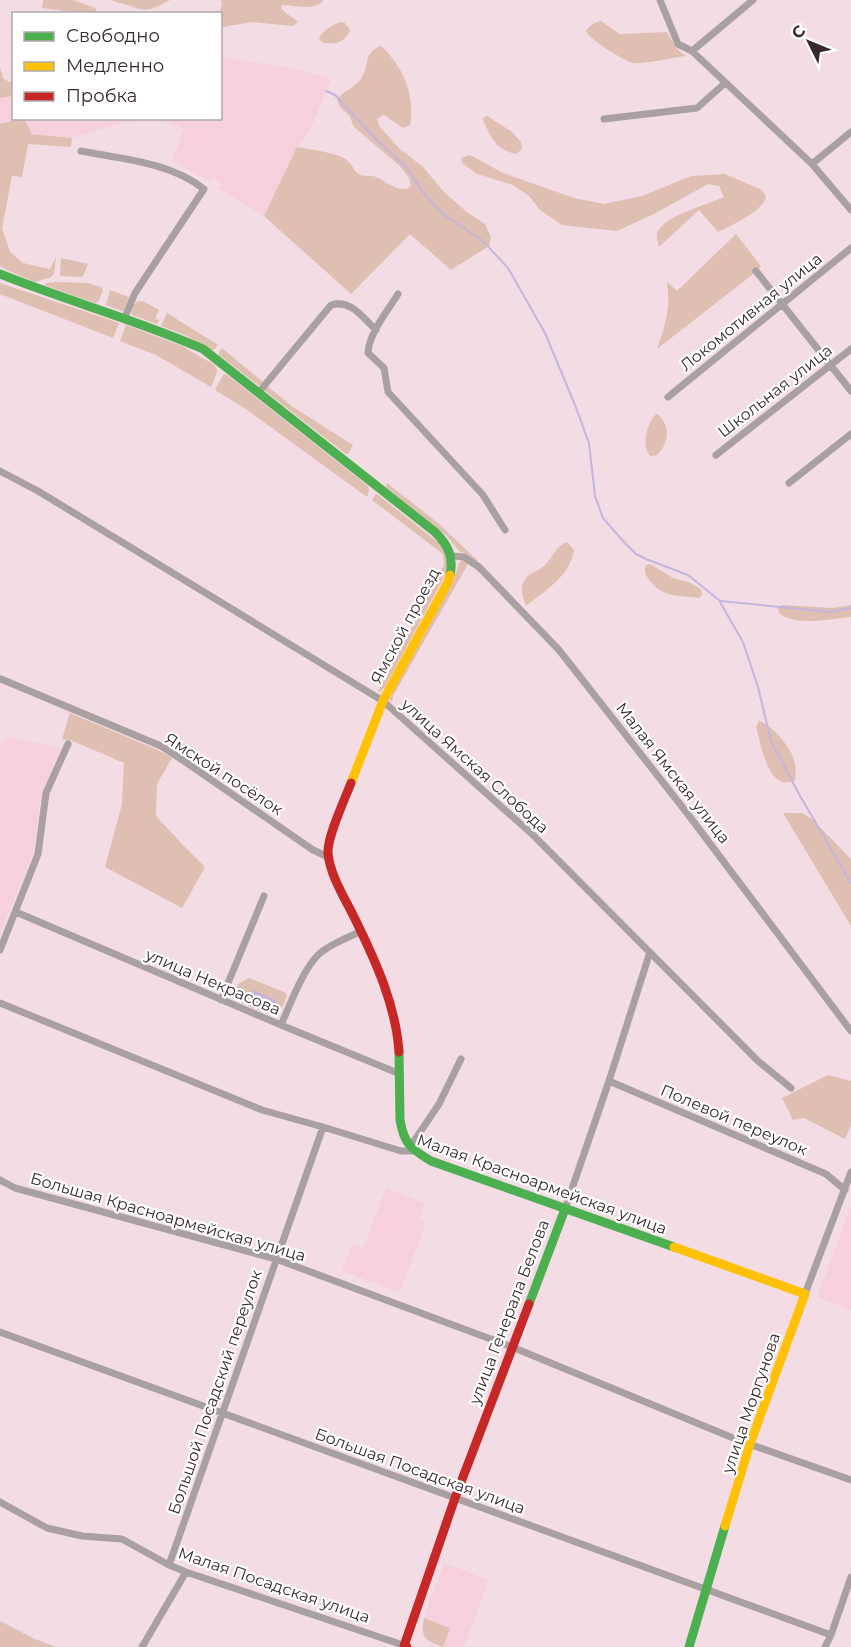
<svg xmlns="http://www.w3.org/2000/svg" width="851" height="1647" font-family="Montserrat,sans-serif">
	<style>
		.built { fill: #f6d0dd }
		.green { fill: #dfbfb1 }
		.water { fill: #c3b5dd }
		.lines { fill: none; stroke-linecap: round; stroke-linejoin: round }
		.stream { stroke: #c3b5dd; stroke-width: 2 }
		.street { stroke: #a9a0a1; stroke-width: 7 }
		.fast { stroke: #4caf50; stroke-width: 9 }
		.slow { stroke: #ffc107; stroke-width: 9 }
		.jam { stroke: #c62828; stroke-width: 9 }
		.labels { text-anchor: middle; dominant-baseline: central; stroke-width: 4.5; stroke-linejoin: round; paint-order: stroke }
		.street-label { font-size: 16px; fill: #39292e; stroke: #fff }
	</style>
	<rect width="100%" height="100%" fill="#f3dce4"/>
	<path class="built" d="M221,58h7l68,11 35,10 -21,51 -13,17 -33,69 -46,-28 3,-3 -7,-8 -5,4 -37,-20 12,-33 -24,-9 60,-1z
		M13,96l1,22 3,1 -1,1 -16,4v-26z
		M24,118l130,1 -27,2 -55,17 -40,-4 -9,-14z
		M7,737l54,11 -19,44 -9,62 -33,79v-187z
		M386,1188l39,15 -6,17 7,3 -26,69 -58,-21 10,-27 11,4z
		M851,1206v104l-34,-13z
		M444,1563l45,17 -25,67h-21l7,-19 -26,-10z"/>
	<path class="green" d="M43,0h30l22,8 3,5h-18l-38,-5z
		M112,0h58c-19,10 -22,13 -43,5 -6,-2 -10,-2 -15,-5z
		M221,0h101l1,2c-16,9 -25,3 -41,3l-1,2c3,7 12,9 17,15l-5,4 -41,-4 -29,5 -2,-1 -1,-12 -1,-1 3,-8z
		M601,21l19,13 47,-2 10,17 9,7c-10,1 -45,9 -53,7 -9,-2 -43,-23 -47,-32 4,-6 7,-8 15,-10z
		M340,22l5,1 5,7c-4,12 -16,16 -28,12l-3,-3c4,-9 12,-13 21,-17z
		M381,46c17,16 29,37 30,60 0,7 1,12 -1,19l-7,3 -19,-13 -7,4 3,8 19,21 24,19 21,25 24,21 17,11 6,13 -2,9 -38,24 -41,-36 -59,60 -87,-78 33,-69c14,3 29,4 42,9 13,4 13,14 20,18 4,3 10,1 14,2 12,3 27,20 38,10l-2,-8 -8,-11 -47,-40 -5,-12 -9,-8 -3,-7c6,-10 19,-12 25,-23 8,-13 1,-24 19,-31z
		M0,68l3,10 6,4 4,-1v15l-13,2z
		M487,116l24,15 10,11 1,7 -6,5c-21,-5 -25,-17 -33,-34v-2z
		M17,119h7l8,15 40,4 -1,9 -43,-3 -6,33 -10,-1 -10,52 8,24 13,11 27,6 6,-12 -2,17 -3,3 -16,5 -28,-12 -7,-4v-142l16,-4z
		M470,155l33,18 71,25 30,6 38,-8 49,-20 34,-2 37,16 4,7c-4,15 -34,28 -48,35l-19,-22 -40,37c-1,-5 -3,-9 -2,-14 7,-18 51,-28 67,-36l-5,-11 -11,-2 -54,30 -37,17 -55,-6 -22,-15 -11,-14 -16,-11 -36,-11 -15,-11 -1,-5z
		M736,234l25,32 -9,9 -95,74c8,-22 14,-43 10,-67l10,9z
		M61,258l27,6 -5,12 -2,1 -21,-1z
		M56,282l31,1 14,4 2,3 -5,12 -3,1 -51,-18 3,-2z
		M0,283l119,40 -6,15 -113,-44z
		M110,290l19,7 -5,13 -2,1 -16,-6z
		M138,301l7,1 14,8 -4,9 4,1 -2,4 -25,-9 -1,-4 2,-6z
		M167,313l51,32 -4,5h-3l-24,-14 -26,-10z
		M126,325l56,21 31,18 3,3 1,5 -6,15 -55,-32 -36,-14z
		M222,348l41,34 -2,3h-3l-39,-30v-3z
		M226,374l142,112 1,5 -2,6 -124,-90 -28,-17 8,-15z
		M267,386l26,21 60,38 -4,8 -3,1 -81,-63z
		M656,414h2c13,13 11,29 -1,41l-7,1c-9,-11 -3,-33 6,-42z
		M387,483l51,40 40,38h-3l-9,-7 -7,-3 -12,-15 -61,-49z
		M377,494l62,49 8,13v13l-5,12 -57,106 -4,4 -3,1 66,-127 -1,-11 -71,-54 3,-5z
		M567,542l7,8c-4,26 -28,40 -48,56 -5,-13 -8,-24 6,-33 4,-2 9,-4 12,-7 8,-8 12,-20 23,-24z
		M462,560l6,4 -75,132 -1,7 -2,-4 2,-6 61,-111 6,-19z
		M650,564l23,14 15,4 13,7 1,6 -3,3c-19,-3 -35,0 -48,-16 -5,-6 -8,-10 -5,-17z
		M782,605l51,3 18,-3v12c-21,2 -55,10 -72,-4l-1,-5z
		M70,713l88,37 14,8 -15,26 -1,32 27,29 22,22 -23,41 -77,-41 17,-63 2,-41 -49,-21 -13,-3z
		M759,721c13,3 32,27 35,39 2,7 2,13 1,20 -27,14 -34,-37 -39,-53z
		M783,813h19l10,6 39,40v67z
		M249,978l35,14 3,3c-2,6 -5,18 -13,19 -8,1 -35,-12 -41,-17l5,-13z
		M828,1075l23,6v44l-6,14 -41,-21 -11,2 -11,-22z
		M424,1618l26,10 -7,19c-18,-6 -23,-10 -19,-29z
		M0,1621l35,18 21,8h-56z"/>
	<path class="water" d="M253,990l23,10 1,3 -4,4 -5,2 -14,-6 -5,-5 -1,-3z"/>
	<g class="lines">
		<path class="stream" d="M326,91l9,4 40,43 32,30 15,23 21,23 40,27 25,27 37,65 30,72 14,38 6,53 8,22 21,24 12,12 10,5 42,16 32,26 111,11 20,-4
			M720,602l23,40 15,45 13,54 29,55 51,87"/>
		<path class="street" d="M660,0l18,44 14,7 61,-51
			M692,51l120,113 39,46
			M604,119l93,-11 28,-25
			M81,151c41,8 89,11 123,38l-69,104 -11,26
			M812,164l39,-32
			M756,271l95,120
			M398,294c-11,18 -29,39 -30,59l16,15 4,24 95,103 22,35
			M259,392l72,-87c20,-6 32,13 45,25
			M668,397l183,-149
			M716,455l135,-106
			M0,471l38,20 345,210 150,134 225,226 33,27
			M789,483l62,-49
			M452,556l12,1 15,10 80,83 128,163 164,218
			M1,679l160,67 26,17 126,87 15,7
			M16,912l265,113 119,49
			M0,950l38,-96 8,-61 22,-49
			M221,1000l43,-104
			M0,1003l262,107 61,17 78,24h13
			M281,1025c9,-20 22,-56 38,-71 10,-9 29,-17 41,-22
			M609,1081l217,93 19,16
			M410,1147l29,-43 22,-45
			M0,1180l15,8 261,71 236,88 226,93 113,40
			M565,1209l44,-128 41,-129
			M805,1294l46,-122
			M0,1332l831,303
			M0,1502l47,26 35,8 40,3 47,26 17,7 214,72 4,2 -1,1
			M169,1565l154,-438
			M142,1647l44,-75
			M825,1647l6,-12 20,-58"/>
		<path class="fast" d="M0,274c67,27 137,46 203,75l232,183c13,13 19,25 15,43
			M399,1052l1,68c4,24 11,29 31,41l243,86
			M529,1304l36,-95
			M689,1647l36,-121"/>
		<path class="slow" d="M351,783l32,-82 65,-119 2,-7
			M674,1247l131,47 -55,150 -25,82"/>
		<path class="jam" d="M351,783c-6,16 -24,54 -23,70 2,23 18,47 28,68 20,41 40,85 43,131
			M407,1647l-3,-1 51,-148 74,-194"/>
	</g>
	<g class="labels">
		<g class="street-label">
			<text transform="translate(751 312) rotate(-39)">Локомотивная улица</text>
			<text transform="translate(775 391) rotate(-38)">Школьная улица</text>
			<text transform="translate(405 626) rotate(-62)">Ямской проезд</text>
			<text transform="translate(475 766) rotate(42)">улица Ямская Слобода</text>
			<text transform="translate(673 773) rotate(52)">Малая Ямская улица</text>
			<text transform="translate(224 774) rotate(33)">Ямской посёлок</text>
			<text transform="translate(213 982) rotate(23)">улица Некрасова</text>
			<text transform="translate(734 1120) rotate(23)">Полевой переулок</text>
			<text transform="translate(542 1184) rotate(20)">Малая Красноармейская улица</text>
			<text transform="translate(168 1217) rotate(16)">Большая Красноармейская улица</text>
			<text transform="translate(509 1312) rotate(-69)">улица Генерала Белова</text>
			<text transform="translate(215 1392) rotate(-71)">Большой Посадский переулок</text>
			<text transform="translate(751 1403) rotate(-71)">улица Моргунова</text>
			<text transform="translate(420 1471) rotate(20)">Большая Посадская улица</text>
			<text transform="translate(274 1585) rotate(19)">Малая Посадская улица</text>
		</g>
	</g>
	<rect x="12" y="12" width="210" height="108" fill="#ffffff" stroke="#b0a9ab" stroke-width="1.5"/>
	<rect x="24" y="32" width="30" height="9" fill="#4caf50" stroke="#b0a9ab" stroke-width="1.5"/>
	<text x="66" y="42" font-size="18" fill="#39292e">Свободно</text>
	<rect x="24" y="62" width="30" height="9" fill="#ffc107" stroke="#b0a9ab" stroke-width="1.5"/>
	<text x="66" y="72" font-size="18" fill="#39292e">Медленно</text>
	<rect x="24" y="92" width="30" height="9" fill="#c62828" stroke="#b0a9ab" stroke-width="1.5"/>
	<text x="66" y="102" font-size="18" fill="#39292e">Пробка</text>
	<g transform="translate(809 42) rotate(313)" stroke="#ffffff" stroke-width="4.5" paint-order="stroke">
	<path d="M0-4.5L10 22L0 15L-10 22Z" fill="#39292e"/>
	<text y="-9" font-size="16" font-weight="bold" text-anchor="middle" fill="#39292e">С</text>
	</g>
</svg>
